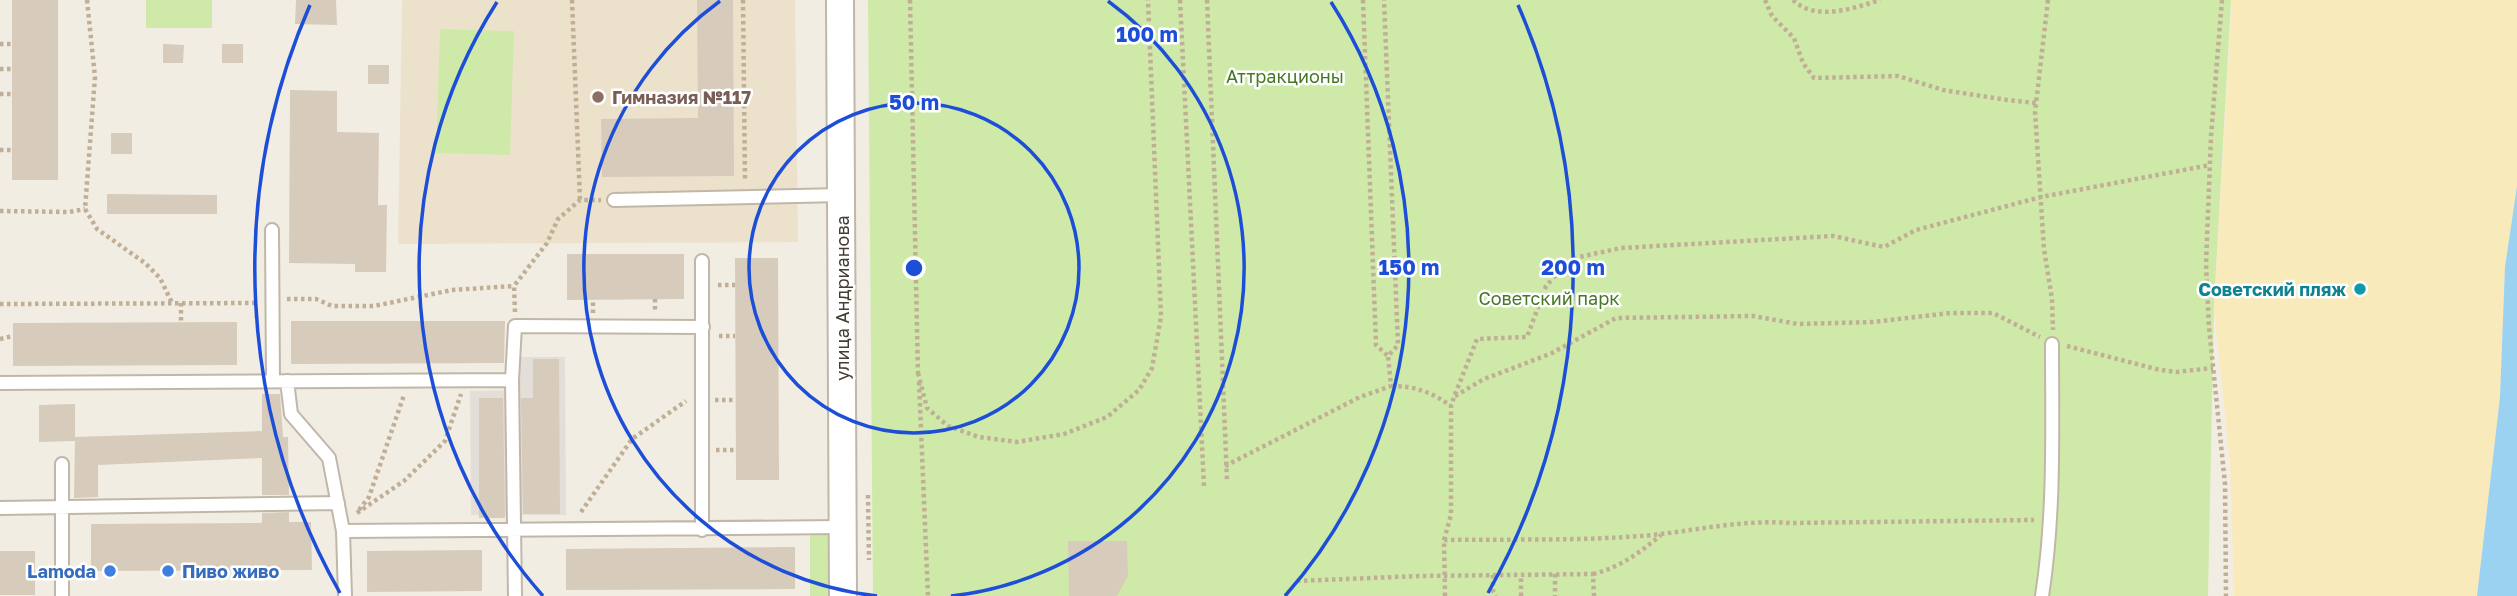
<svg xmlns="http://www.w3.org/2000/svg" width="2517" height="596" font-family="'Golos Text',sans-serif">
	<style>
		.industrial { fill: #e4ded8 }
		.education { fill: #ece2cc }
		.green { fill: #cfe9a9 }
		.sand { fill: #f9eabc }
		.water { fill: #9bd2f2 }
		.building { fill: #d7cbbb }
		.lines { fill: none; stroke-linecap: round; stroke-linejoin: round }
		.lane-casing { stroke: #c1b7a8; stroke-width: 16 }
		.street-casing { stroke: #c1b7a8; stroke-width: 30 }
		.path { stroke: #c0af96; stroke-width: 4.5; stroke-dasharray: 3.5 3.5; stroke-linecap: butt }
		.lane { stroke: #fff; stroke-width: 12 }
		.street { stroke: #fff; stroke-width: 26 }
		.ring { fill: none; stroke: #1d4ed8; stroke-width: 3.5 }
		.education-dot { fill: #8d6e63; stroke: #fff; stroke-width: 2.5 }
		.culture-dot { fill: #0f9aa8; stroke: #fff; stroke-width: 2.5 }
		.shop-dot { fill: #3f7fe0; stroke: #fff; stroke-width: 2.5 }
		.labels { text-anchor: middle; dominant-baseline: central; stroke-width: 5; stroke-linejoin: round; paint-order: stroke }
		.park-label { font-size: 18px; fill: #477725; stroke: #fff }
		.education-label { font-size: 18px; font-weight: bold; fill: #785e54; stroke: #fff; text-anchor: start }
		.culture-label { font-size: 18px; font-weight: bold; fill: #0d838f; stroke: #fff; text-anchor: end }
		.street-label { font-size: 18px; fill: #443d33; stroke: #fff }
		.shop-label { font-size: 18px; font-weight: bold; fill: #366cbe; stroke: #fff; text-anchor: end }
		.centre { fill: #1d4ed8; stroke: #fff; stroke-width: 3.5 }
		.ring-label { font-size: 21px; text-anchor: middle; font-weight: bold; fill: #1d4ed8; stroke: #fff; stroke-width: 5; stroke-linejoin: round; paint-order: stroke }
	</style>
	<rect width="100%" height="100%" fill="#f2ede3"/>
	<path class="industrial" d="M518,357h47l1,158h-95l-1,-124 47,-1z"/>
	<path class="education" d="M402,0h393l3,242 -400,2z"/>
	<path class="green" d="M146,0h66v28h-66z
		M868,0h1363l-17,305 -6,291h-1335z
		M440,29l74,2 -4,124 -74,-2z
		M810,533h16l4,5v58h-20z"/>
	<path class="sand" d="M2232,0h285v186l-12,81 -5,130 -23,199h-243l-4,-135 -16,-150z"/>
	<path class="water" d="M2517,186v410h-40l23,-199 5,-130z"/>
	<path class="building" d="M12,0h46v180h-46z
		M296,0h40l1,25 -42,-1z
		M697,0h36l1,176 -132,1 -1,-58 97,-1z
		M163,44l21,1 -1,18h-20z
		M222,44h21v19h-21z
		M368,65h21v19h-21z
		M290,90l47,1v41l42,1 -1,72h9l-1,67h-31v-8l-66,-1z
		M111,133h21v21h-21z
		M107,194l110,1v19h-110z
		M567,254h117v45l-117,1z
		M735,258h43l1,222h-43z
		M291,321h214l-1,42 -213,1z
		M237,322v43l-224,1v-43z
		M533,359h26l1,155h-37l-2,-116h12z
		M262,394h18l3,43h5l1,58h-27v-37l-164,7v32l-24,1 1,-57 -36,1v-37l36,-1v33l187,-6z
		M479,398h24l2,120h-26z
		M289,512v10h22l1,48 -221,1v-47l171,-1v-10z
		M1068,541h59l1,35 -11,20h-48z
		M795,547v42l-229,1v-41z
		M482,550v41l-115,1v-41z
		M0,551h35v44h-35z"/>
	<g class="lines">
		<defs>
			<path id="lane" d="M614,200l228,-5
				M272,230l1,151
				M287,381l4,33 38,44 14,73
				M0,383l512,-3
				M0,508l338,-5
				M702,530v-269
				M62,596v-132
				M345,596l-2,-65 499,-4
				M515,596l-3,-216 3,-54 188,1
				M2042,596c13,-83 10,-169 10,-252"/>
			<path id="street" d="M840,0l3,596"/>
		</defs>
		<use href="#lane" class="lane-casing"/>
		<use href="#street" class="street-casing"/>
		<path class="path" d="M87,0l8,77 -10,132 12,20 48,34 15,15 12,25
			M572,0l8,200
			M743,0l2,181
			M910,0l8,374
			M1180,0l24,486
			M1207,0l20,480
			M1363,0l13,345 12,11 10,-11 -14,-345
			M1765,0l7,16 22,22 9,25 11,15 84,-2 45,14 64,10 29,3
			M1793,0c23,22 61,8 87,0
			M2048,0l-13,112 9,137 8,50 1,31
			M2222,0l-11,136 -5,128 3,63 16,157 1,112
			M0,44h12
			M0,69h12
			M0,94h12
			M0,150h12
			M0,211l69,1 16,-3
			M718,285h17
			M287,299h29l16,7h42l78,-16 62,-4
			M655,299v13
			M181,303v19
			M0,304l258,-1
			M515,312l-1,-26 33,-43 11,-24 22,-19h21
			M593,313v-14
			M719,336h16
			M0,339l13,-3
			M2067,346l89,23 20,3 37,-4
			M918,373l9,35 21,18 31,11 38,5 47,-8 43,-17 32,-27 13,-22 9,-51 -13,-317
			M919,382l9,214
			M1391,386c24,0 40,6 60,20
			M1455,396l29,-17 66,-25 66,-36 137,-2 45,8 75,-2 77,-9h43l47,24
			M715,400h21
			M716,450h20
			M1225,466l135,-69 31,-11 -3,-30
			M868,495l1,65
			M359,510l10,-13 35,-102
			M581,512l51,-73 54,-38
			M357,513l47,-32 41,-40 16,-47
			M1444,540c66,-1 132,1 197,-4 50,-4 99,-17 149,-13l244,-3
			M1555,574v22
			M1593,574c28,-7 46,-21 68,-39
			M1493,575v16l3,5
			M1297,581l122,-5 174,-2 1,22
			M1445,596l-1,-56 7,-25v-109l3,-9 23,-58 50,-2 19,-51 17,-19 16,-10 42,-9 212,-12 51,11 32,-17 125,-33 169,-32
			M1521,596v-21"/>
		<use href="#lane" class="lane"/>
		<use href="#street" class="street"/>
	</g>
	<g class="ring">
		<circle cx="914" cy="268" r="165"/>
		<path d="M877 596A330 330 0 0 1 720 1M1108 1A330 330 0 0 1 951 596"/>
		<path d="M543 596A495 495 0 0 1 497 2M1331 2A495 495 0 0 1 1285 596"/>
		<path d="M340 593A659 659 0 0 1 310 5M1518 5A659 659 0 0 1 1488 593"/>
	</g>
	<circle class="education-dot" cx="598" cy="97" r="7"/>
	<circle class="culture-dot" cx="2360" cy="289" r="7"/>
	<g class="shop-dot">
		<circle cx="110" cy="571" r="7"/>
		<circle cx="168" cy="571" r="7"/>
	</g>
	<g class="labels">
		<g class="park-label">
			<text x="1285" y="76">Аттракционы</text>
			<text x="1549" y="298">Советский парк</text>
		</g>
		<g class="education-label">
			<text x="612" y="97">Гимназия №117</text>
		</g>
		<g class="culture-label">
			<text x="2346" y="289">Советский пляж</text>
		</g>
		<g class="street-label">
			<text transform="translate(842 298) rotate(-90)">улица Андрианова</text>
		</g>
		<g class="shop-label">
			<text x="96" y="571">Lamoda</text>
			<text x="182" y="571" text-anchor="start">Пиво живо</text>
		</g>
	</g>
	<circle cx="914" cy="268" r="10" class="centre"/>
	<g class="ring-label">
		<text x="1147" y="42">100 m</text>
		<text x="914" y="110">50 m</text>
		<text x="1409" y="275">150 m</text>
		<text x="1573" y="275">200 m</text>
	</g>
</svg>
